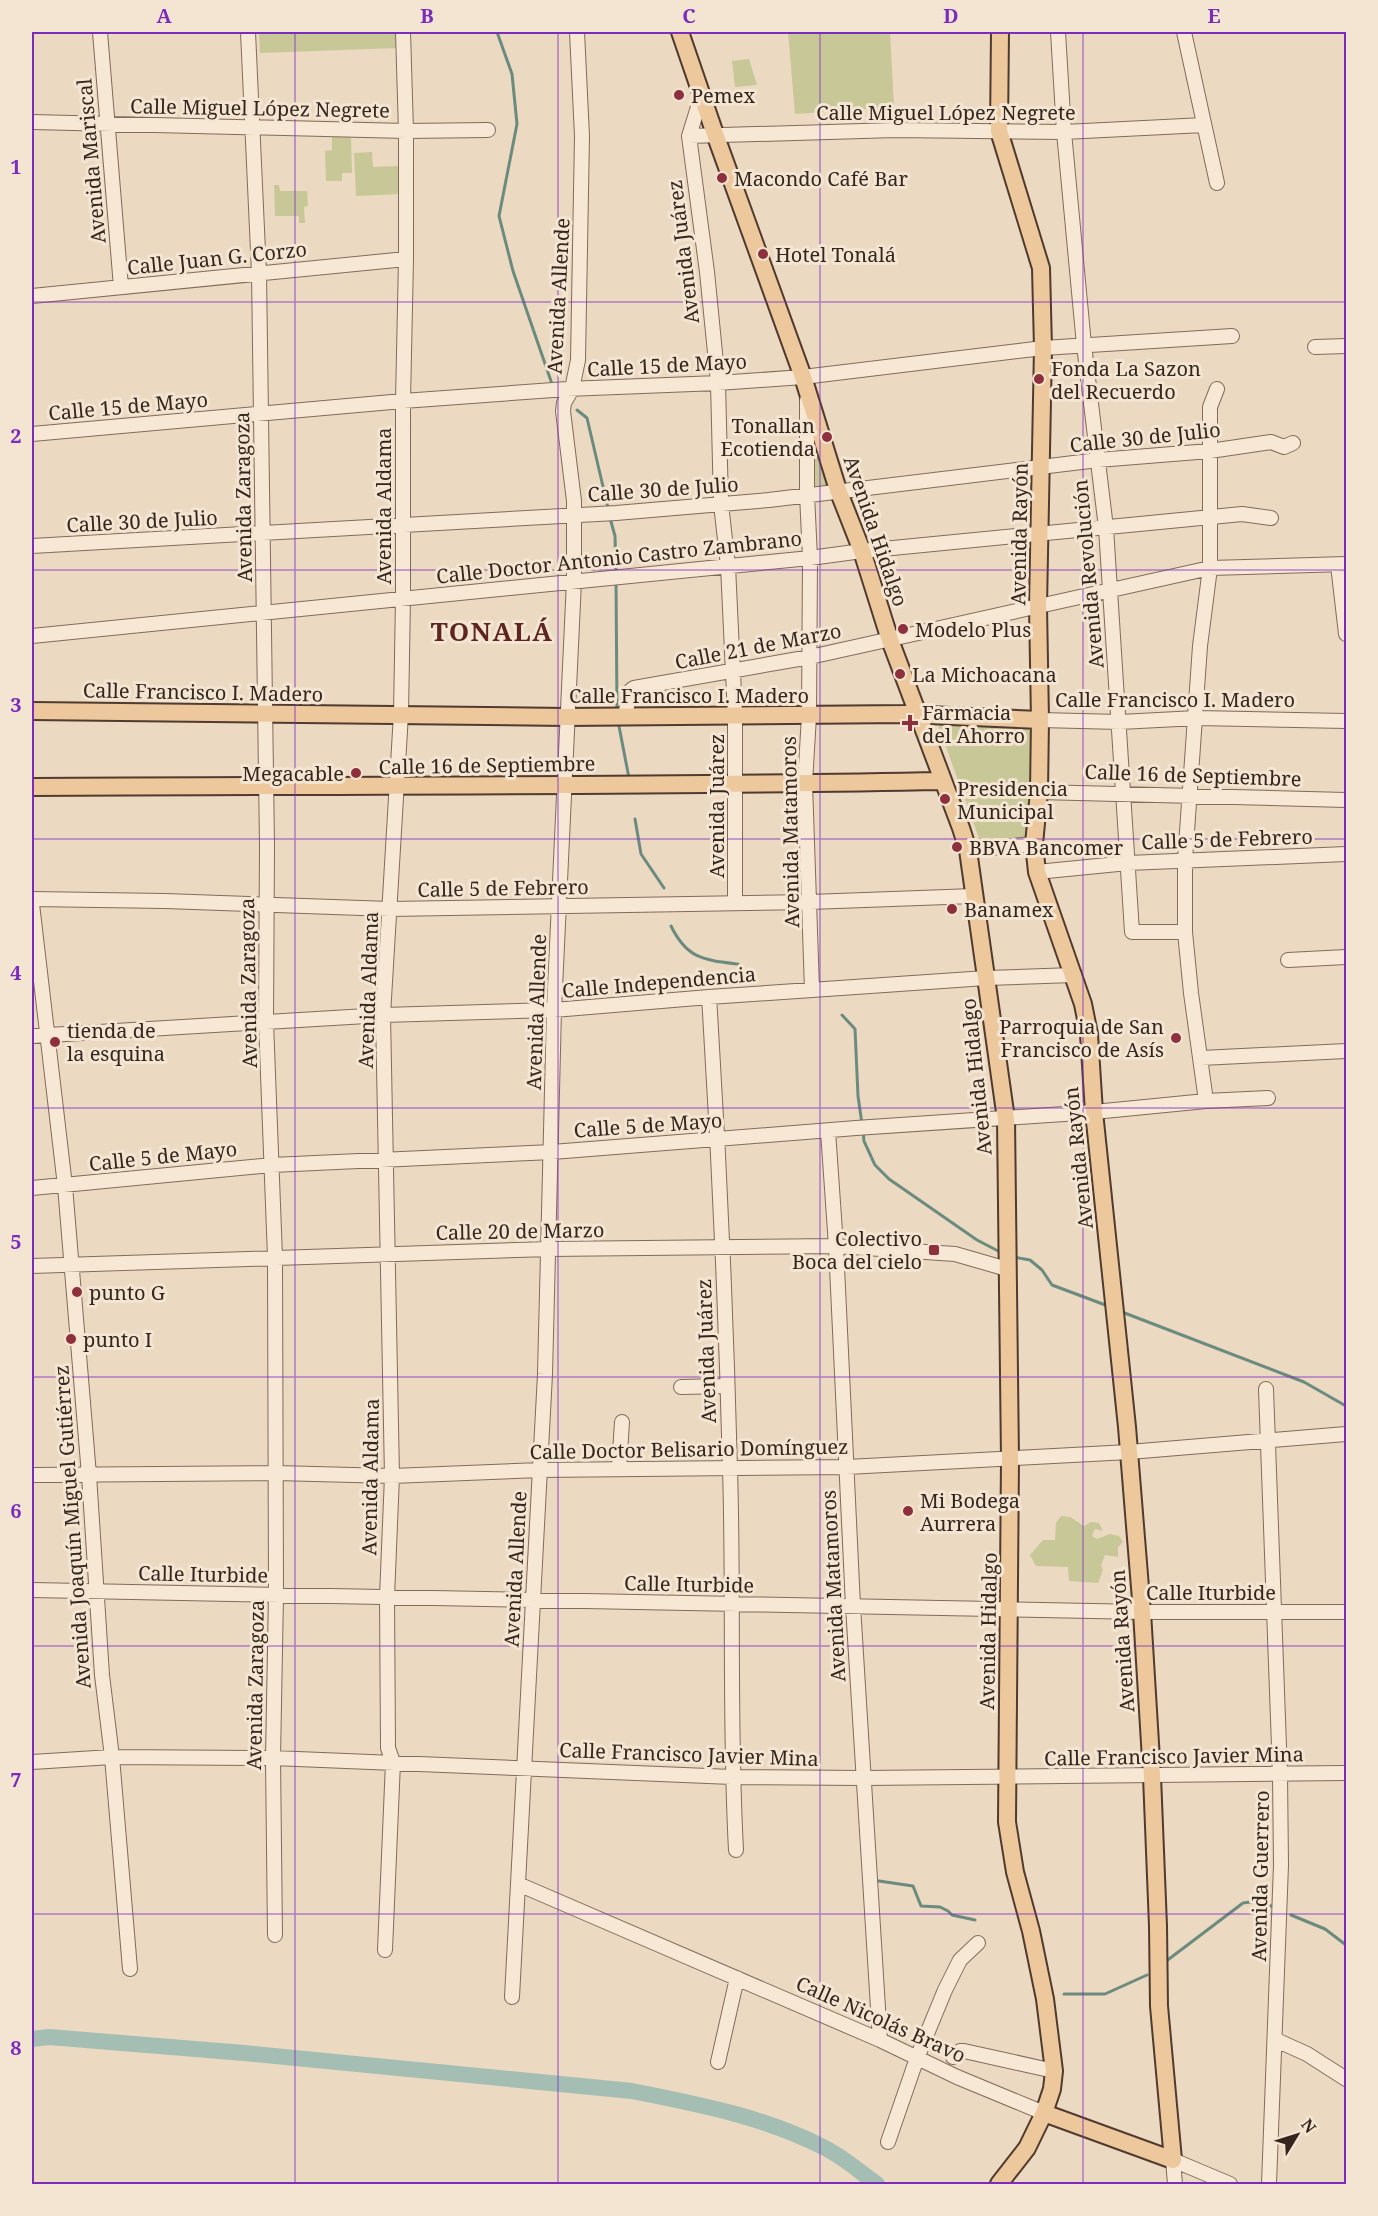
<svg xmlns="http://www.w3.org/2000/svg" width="1378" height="2216" font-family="'Noto Serif',serif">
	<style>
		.green { fill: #c8c797 }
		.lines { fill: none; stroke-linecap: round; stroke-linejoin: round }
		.stream { stroke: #6c8b7f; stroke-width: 3 }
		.river { stroke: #a4beb3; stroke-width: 16 }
		.minor-casing { stroke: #836b5b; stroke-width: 16 }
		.major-casing { stroke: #513a2f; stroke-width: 20 }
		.minor { stroke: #f6e8d5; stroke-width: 14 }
		.major { stroke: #ecc89c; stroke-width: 16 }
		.grid { fill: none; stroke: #7b2cbf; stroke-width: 1.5; stroke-opacity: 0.55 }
		.poi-dot { fill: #8e2f3c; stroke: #f3e5d1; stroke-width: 2 }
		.labels { text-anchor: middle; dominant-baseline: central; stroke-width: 6; stroke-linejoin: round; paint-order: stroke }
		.poi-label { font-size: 20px; fill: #34261e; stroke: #f3e5d1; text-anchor: start }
		.street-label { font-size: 20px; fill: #34261e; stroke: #f3e5d1 }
		.district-label { font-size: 26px; font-weight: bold; letter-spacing: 1.5px; fill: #5e2520; stroke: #f3e5d1 }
		.neatline { fill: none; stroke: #7b2cbf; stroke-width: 2 }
		.grid-label { font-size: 20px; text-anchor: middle; font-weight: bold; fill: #7b2cbf }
	</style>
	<rect width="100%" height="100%" fill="#ebd9c2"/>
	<path class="green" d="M295,32h102v16l-137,5 -1,-20z
		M788,32h102l4,75 -99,7z
		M749,59l8,26 -22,2 -3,-26z
		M332,137h19l1,36h-10v8h-16l-1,-30 7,-1z
		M372,152l1,15 26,-1 1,28 -44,2 -2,-43z
		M274,185h5l1,6h27l1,15 -4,1 1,16h-6v-7h-24z
		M818,441l16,44 -21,3v-45z
		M937,722l98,7 -4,108 -51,4z
		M1061,1516l9,1 14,9 7,-4 8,1 4,8 -8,-2 -3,7 5,3 13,-5 9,2 4,6 -5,5v10l-13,-2 -4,10 2,5 -5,13 -29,-2 -1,-14 -32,-1 -6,-11 13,-15h12l1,-17z"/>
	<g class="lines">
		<path class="stream" d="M497,32l15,42 5,50 -18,92 14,55 39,113
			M577,410l10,8 21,90
			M610,518l5,18 1,38
			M616,580l1,132
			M618,721l11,57
			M635,819l6,35 23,34
			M671,926c16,33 33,34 67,38
			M842,1015l13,14 3,67 4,28
			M863,1131l1,10 11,24 14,14 88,61 25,13
			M1013,1257l17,3 12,10 10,15 56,21
			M1122,1312l182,70 42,24
			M879,1881l34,5 8,20 19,1 8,4 4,4 23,5
			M1291,1915l34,14 21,16
			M1165,1962l78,-59 14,-2 17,6
			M1064,1994h41l42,-19"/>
		<path class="river" d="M32,2039l17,-2 195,16 388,38c65,13 134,26 193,57 18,9 35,24 52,36"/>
		<defs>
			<path id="minor" d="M100,32l21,255
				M248,32l11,241 8,573 -1,176 9,235 1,338 -3,163 2,177
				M1058,32l6,100 20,213 22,183 26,404h53
				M1184,32l33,151
				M702,94l-13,42 18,136 11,111 3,121 7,62 7,149v188
				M32,122l374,9 82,-1
				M689,136l207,-6 168,2 140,-7
				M32,296l374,-37
				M1315,347l31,-1
				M807,400v94l3,64 -1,158 -4,67 7,207
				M32,434l371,-33 164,-12 151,-6 85,-6 240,-29 189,-12
				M32,546l584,-33 153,-13 329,-40 112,-9 61,-9 13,5 9,-4
				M1338,565l8,69
				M32,636l778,-78 52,-7 380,-37 29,4
				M625,715l6,-25 3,-2 176,-31 400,-89 136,-4
				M1040,720l80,2 77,-4 149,3
				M1039,792l307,8
				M968,850l66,-6
				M1037,872l91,-9 218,-9
				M32,899l133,2 225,8 420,-7 164,-6
				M32,904l33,282 24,289 13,200 10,82 18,212
				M1288,960l58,-3
				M709,997c10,157 17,314 21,472 4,127 -1,254 6,381
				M32,1036l351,-21 171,-5 155,-13 277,-19 88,-3
				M1201,1058l145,-7
				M1206,1101l-15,-108 -6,-61v-72l15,-214 10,-78v-161l7,-18
				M828,1131l8,115 17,360 27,434
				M32,1188l240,-23 280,-13 304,-24 238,-16 112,-11 62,-3
				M32,1266l517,-17 287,-3 119,8 52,15
				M681,1387l46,-1
				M1266,1389l14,385 1,91 -12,319
				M619,1469l3,-47
				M32,1475l244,-2 116,3 148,-6 307,-3 282,-15 217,-18
				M32,1590l1110,22h204
				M32,1762l80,-5 161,1 459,19 132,1 482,-5
				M518,1884l362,156 77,37 87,36
				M385,1950l8,-188 -5,-14 -1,-151 5,-121 -9,-461 18,-301 2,-116v-197l3,-142v-128l-3,-99
				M512,1997l33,-623 9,-364 20,-429v-80l-11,-90 1,-8 8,-14 6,-29 4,-224 -5,-104
				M1276,2040l31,14 39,25
				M953,2057l7,-6h4l90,20
				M718,2062l19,-84
				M888,2142l29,-84 28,-68 15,-30 18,-17
				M1175,2184l-2,-24 57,24"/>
			<path id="major" d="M680,32l35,102 88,243 35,113 24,61 28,89 71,188 7,22 38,269 4,340 -3,363 8,50 16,59 14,68 9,72 -2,18 -8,24 -17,35 -28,36
				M1000,32l-1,99 42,137 2,80 -5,258 2,114 -1,72 -5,52 3,28 46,132 6,30 5,78 33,315 15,185 10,164 6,150 1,80 14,154 -129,-47
				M32,711l535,6 338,-3 135,6
				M32,787c303,-2 607,0 911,-6"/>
		</defs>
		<use href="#minor" class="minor-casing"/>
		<use href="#major" class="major-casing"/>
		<use href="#minor" class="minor"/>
		<use href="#major" class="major"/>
	</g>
	<path class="grid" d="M295,32v2152M558,32v2152M820,32v2152M1083,32v2152M32,302h1314M32,570h1314M32,839h1314M32,1108h1314M32,1377h1314M32,1646h1314M32,1914h1314"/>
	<g class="poi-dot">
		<circle cx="679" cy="95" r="6"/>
		<circle cx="722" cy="178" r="6"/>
		<circle cx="763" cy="254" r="6"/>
		<circle cx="1039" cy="379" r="6"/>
		<circle cx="827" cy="437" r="6"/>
		<circle cx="903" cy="629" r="6"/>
		<circle cx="900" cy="674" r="6"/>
		<path d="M907 714h6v6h6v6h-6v6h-6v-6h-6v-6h6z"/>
		<circle cx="356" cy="773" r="6"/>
		<circle cx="945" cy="799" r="6"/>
		<circle cx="957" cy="847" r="6"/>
		<circle cx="952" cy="909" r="6"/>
		<circle cx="1176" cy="1038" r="6"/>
		<circle cx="55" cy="1042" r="6"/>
		<rect x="928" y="1244" width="12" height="12" rx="3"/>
		<circle cx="77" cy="1292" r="6"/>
		<circle cx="71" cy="1339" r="6"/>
		<circle cx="908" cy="1511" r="6"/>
	</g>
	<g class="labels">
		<g class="poi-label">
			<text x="691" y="95">Pemex</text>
			<text x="734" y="178">Macondo Café Bar</text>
			<text x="775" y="254">Hotel Tonalá</text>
			<text x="1051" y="368">Fonda La Sazon<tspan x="1051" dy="23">del Recuerdo</tspan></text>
			<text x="815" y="425" text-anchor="end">Tonallan<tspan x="815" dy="23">Ecotienda</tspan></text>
			<text x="915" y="629">Modelo Plus</text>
			<text x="912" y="674">La Michoacana</text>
			<text x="922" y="712">Farmacia<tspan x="922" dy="23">del Ahorro</tspan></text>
			<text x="344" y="773" text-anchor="end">Megacable</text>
			<text x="957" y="788">Presidencia<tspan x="957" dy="23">Municipal</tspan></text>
			<text x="969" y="847">BBVA Bancomer</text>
			<text x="964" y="909">Banamex</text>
			<text x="1164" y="1026" text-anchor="end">Parroquia de San<tspan x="1164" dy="23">Francisco de Asís</tspan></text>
			<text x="67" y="1030">tienda de<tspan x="67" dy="23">la esquina</tspan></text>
			<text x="922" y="1238" text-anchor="end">Colectivo<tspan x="922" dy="23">Boca del cielo</tspan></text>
			<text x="89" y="1292">punto G</text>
			<text x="83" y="1339">punto I</text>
			<text x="920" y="1500">Mi Bodega<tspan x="920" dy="23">Aurrera</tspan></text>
		</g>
		<g class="street-label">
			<text transform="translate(260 108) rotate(1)">Calle Miguel López Negrete</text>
			<text x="946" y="112">Calle Miguel López Negrete</text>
			<text transform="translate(91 161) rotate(-95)">Avenida Mariscal</text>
			<text transform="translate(683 252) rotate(-97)">Avenida Juárez</text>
			<text transform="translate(217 258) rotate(-6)">Calle Juan G. Corzo</text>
			<text transform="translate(558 296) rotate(-87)">Avenida Allende</text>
			<text transform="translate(667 365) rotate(-3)">Calle 15 de Mayo</text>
			<text transform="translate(128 406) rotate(-5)">Calle 15 de Mayo</text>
			<text transform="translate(1145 437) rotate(-6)">Calle 30 de Julio</text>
			<text transform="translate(663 489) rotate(-4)">Calle 30 de Julio</text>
			<text transform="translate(243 497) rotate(-91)">Avenida Zaragoza</text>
			<text transform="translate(383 506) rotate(-90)">Avenida Aldama</text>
			<text transform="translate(142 521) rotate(-3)">Calle 30 de Julio</text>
			<text transform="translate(876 531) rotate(71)">Avenida Hidalgo</text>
			<text transform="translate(1019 534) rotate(-89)">Avenida Rayón</text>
			<text transform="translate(619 557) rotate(-6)">Calle Doctor Antonio Castro Zambrano</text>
			<text transform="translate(1088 574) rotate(-95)">Avenida Revolución</text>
			<text transform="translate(758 646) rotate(-11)">Calle 21 de Marzo</text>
			<text transform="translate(203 692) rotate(1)">Calle Francisco I. Madero</text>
			<text x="689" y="695">Calle Francisco I. Madero</text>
			<text x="1175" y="699">Calle Francisco I. Madero</text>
			<text transform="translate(487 765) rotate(-1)">Calle 16 de Septiembre</text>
			<text transform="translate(1193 775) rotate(2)">Calle 16 de Septiembre</text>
			<text transform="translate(716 806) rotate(-90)">Avenida Juárez</text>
			<text transform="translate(790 832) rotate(-91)">Avenida Matamoros</text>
			<text transform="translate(1227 839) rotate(-2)">Calle 5 de Febrero</text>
			<text transform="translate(503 888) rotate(-1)">Calle 5 de Febrero</text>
			<text transform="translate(659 982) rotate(-5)">Calle Independencia</text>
			<text transform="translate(248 983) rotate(-91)">Avenida Zaragoza</text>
			<text transform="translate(368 990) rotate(-88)">Avenida Aldama</text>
			<text transform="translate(536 1012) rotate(-88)">Avenida Allende</text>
			<text transform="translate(976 1077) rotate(-96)">Avenida Hidalgo</text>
			<text transform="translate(648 1125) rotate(-4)">Calle 5 de Mayo</text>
			<text transform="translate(163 1156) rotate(-6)">Calle 5 de Mayo</text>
			<text transform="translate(1078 1158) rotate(-96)">Avenida Rayón</text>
			<text transform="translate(520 1231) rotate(-1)">Calle 20 de Marzo</text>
			<text transform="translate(706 1351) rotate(-92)">Avenida Juárez</text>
			<text transform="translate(689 1449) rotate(-1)">Calle Doctor Belisario Domínguez</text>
			<text transform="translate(370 1477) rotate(-89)">Avenida Aldama</text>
			<text transform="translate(72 1527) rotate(-94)">Avenida Joaquín Miguel Gutiérrez</text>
			<text transform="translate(515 1569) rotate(-87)">Avenida Allende</text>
			<text transform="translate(203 1574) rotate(1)">Calle Iturbide</text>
			<text transform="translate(689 1584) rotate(1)">Calle Iturbide</text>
			<text transform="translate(833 1586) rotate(-93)">Avenida Matamoros</text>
			<text x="1211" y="1592">Calle Iturbide</text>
			<text transform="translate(988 1631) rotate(-89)">Avenida Hidalgo</text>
			<text transform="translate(1122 1641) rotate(-94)">Avenida Rayón</text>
			<text transform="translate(255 1685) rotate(-89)">Avenida Zaragoza</text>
			<text transform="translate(689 1754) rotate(2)">Calle Francisco Javier Mina</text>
			<text transform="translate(1174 1756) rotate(-1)">Calle Francisco Javier Mina</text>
			<text transform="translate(1260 1876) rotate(-89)">Avenida Guerrero</text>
			<text transform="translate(881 2019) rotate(24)">Calle Nicolás Bravo</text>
		</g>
		<g class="district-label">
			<text x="492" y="631">TONALÁ</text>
		</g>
	</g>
	<rect width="1378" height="2216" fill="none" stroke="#f3e5d1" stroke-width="66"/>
	<g transform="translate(1297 2135) rotate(52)" stroke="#f3e5d1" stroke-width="4.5" paint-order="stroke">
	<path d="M0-4.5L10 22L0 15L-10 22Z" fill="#34261e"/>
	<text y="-9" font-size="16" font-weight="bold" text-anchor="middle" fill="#34261e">N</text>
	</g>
	<rect x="33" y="33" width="1312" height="2150" class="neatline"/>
	<g class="grid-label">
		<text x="164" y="23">A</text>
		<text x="427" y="23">B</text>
		<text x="689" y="23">C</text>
		<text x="951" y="23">D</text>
		<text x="1214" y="23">E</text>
		<text x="16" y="174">1</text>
		<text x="16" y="443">2</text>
		<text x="16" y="712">3</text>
		<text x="16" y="980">4</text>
		<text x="16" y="1249">5</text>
		<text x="16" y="1518">6</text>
		<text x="16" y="1787">7</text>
		<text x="16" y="2055">8</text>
	</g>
</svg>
